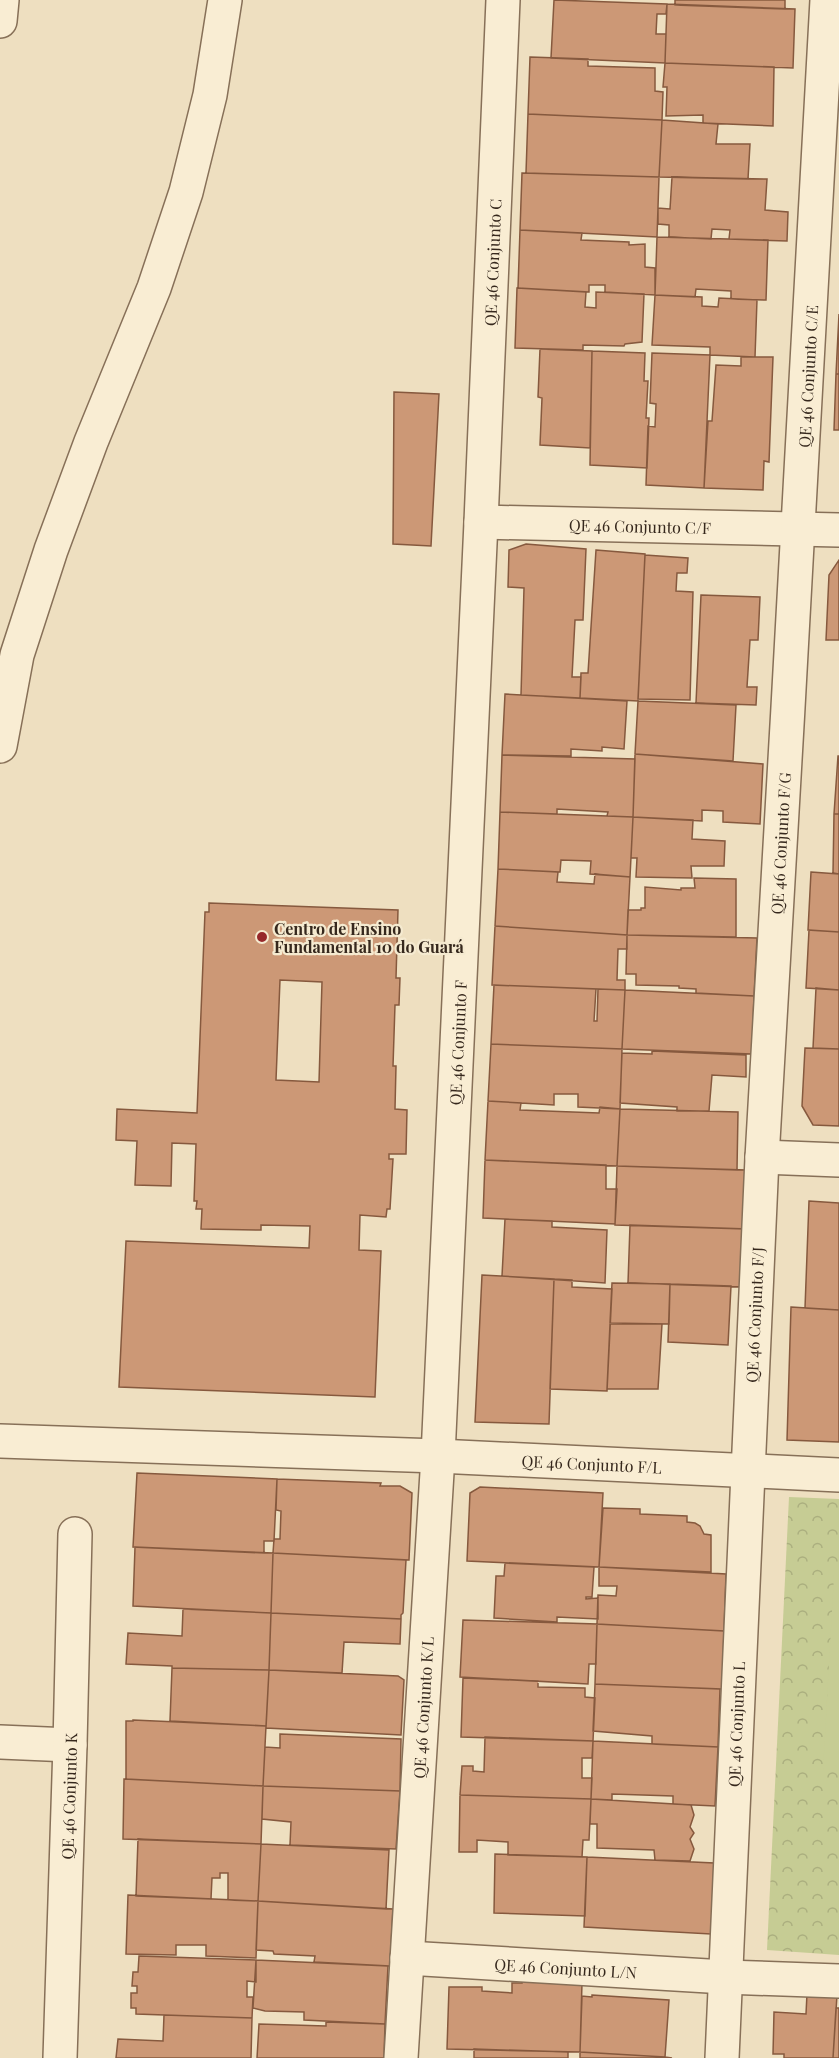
<svg xmlns="http://www.w3.org/2000/svg" width="839" height="2058" font-family="'Playfair Display',serif">
	<style>
		.forest { fill: url(#forest-crowns) }
		.pitch { fill: #c6cc94 }
		.building { fill: #cc9876; stroke: #86593e; stroke-width: 1.5; fill-rule: evenodd }
		.lines { fill: none; stroke-linecap: round; stroke-linejoin: round }
		.minor-casing { stroke: #877058; stroke-width: 36 }
		.minor { stroke: #f9edd3; stroke-width: 33 }
		.poi-dot { fill: #96282b; stroke: #f5ead0; stroke-width: 2 }
		.labels { text-anchor: middle; dominant-baseline: central; stroke-width: 4.5; stroke-linejoin: round; paint-order: stroke }
		.street-label { font-size: 16px; fill: #36281d; stroke: #f5ead0 }
		.poi-label { font-size: 16px; font-weight: bold; fill: #36281d; stroke: #f5ead0; text-anchor: start }
	</style>
	<defs>
		<pattern id="forest-crowns" width="20" height="18" patternUnits="userSpaceOnUse" patternTransform="scale(1.5)"><rect width="20" height="18" fill="#c6cc94"/><path d="M2 6a3 3 0 1 1 6 0M12 15a3 3 0 1 1 6 0" fill="none" stroke="#abaf7f"/></pattern>
	</defs>
	<rect width="100%" height="100%" fill="#eedfc0"/>
	<path class="forest" d="M789,1497l50,2v456l-72,-5z"/>
	<path class="pitch" d="M834,1575h5v196h-16z"/>
	<path class="building" d="M554,0l113,4 -1,10h-9l-1,20h10l-1,29 -114,-5z
		M675,0h110v9l-110,-4z
		M667,4l128,5 -2,59 -128,-5z
		M530,57l58,2v7l67,2v23l8,1 -1,28 -134,-6z
		M665,63l109,4 -1,59 -70,-3v-8l-37,1 1,-29h-4z
		M528,114l134,6 -3,57 -133,-4z
		M662,120l56,4 -2,20h34l-2,35 -89,-2z
		M522,173l137,4 -2,60 -137,-7z
		M672,177l95,2 -2,31 23,2 -1,29 -58,-2 1,-9 -18,-1 -1,10 -42,-2v-12l-11,-1v-16l12,1z
		M520,230l62,3 -1,7 48,2v3l16,-1v23l10,1v27l-50,-3v-7h-16v7l-71,-4z
		M657,237l111,3 -2,60 -35,-1v-8l-35,-2 -1,8 -40,-2z
		M517,288l69,4 -1,15 11,1v-16l48,2 -2,48 -17,2 -1,2 -41,-1v5l-68,-2z
		M655,295l47,2v9l16,1 1,-9 38,2 -2,57 -45,-2v-8l-58,-2z
		M839,314v60h-3z
		M540,349l52,2 -2,97 -50,-3 2,-47 -4,-1z
		M592,351l53,2 -1,28h4l-2,37h3l-2,50 -57,-3z
		M652,353l58,2 -6,133 -58,-3 2,-59 7,1 1,-23 -6,-1z
		M741,357h32l-4,105 -5,-1 -1,29 -59,-2 4,-67h4l4,-56 25,1z
		M836,374h3v56h-5z
		M394,392l45,2 -8,152 -38,-2z
		M526,544l60,5 -3,71h-8l-3,57h9l-1,21 -59,-3 3,-107 -16,-1 1,-37z
		M596,550l49,4 -7,147 -58,-3 1,-25h7z
		M645,555l43,3 -1,15h-10l-1,18 17,1 -3,108 -52,-1z
		M839,560v80h-13l3,-65z
		M701,595l59,2 -2,43h-8l-3,47h10l-1,18 -60,-2z
		M505,694l122,7 -3,48 -22,-2v4l-31,-2v7l-69,-1z
		M638,701l98,4 -3,56 -98,-7z
		M635,754l128,10 -3,60 -37,-2v-11l-21,-1v11l-69,-4z
		M502,755l133,4 -2,58 -26,-1 1,-4 -51,-3v5l-57,-2z
		M838,756h1v58h-5z
		M500,812l133,5 -3,60 -40,-3 1,-13 -30,-1 -1,12 -62,-3z
		M834,814h5v60l-6,-1z
		M633,817l60,3 -1,19 33,2 -1,25h-33l1,12 -56,-1 1,-19h-6z
		M498,869l60,3 -1,10 37,2 1,-10 35,3 -3,58 -132,-9z
		M811,872l28,2v58l-31,-2z
		M694,878l42,1v58l-109,-2 1,-25h13v-2h4v-21l36,3v-2h14z
		M209,903l189,7 -2,68h4l-1,27h-4l-2,61h3l-1,43 12,1 -1,44h-17v5h4l-3,50h-3l-1,8 -26,-2 -1,35 22,1 -6,146 -256,-10 7,-146 183,7 1,-22 -49,-1v5l-60,-1 1,-20h-6l1,-8h-3l2,-57 -24,-1 -1,43 -36,-1 2,-44 -21,-1 1,-31 80,4 8,-201h4zM280,980l42,2 -3,100 -43,-2z
		M495,926l132,9v14h-9l-1,31h8v10l-133,-5z
		M809,930l30,2v58l-33,-2z
		M627,935l130,3 -3,58 -58,-3v-4l-17,-1v-2l-43,-1v-11h-10z
		M494,985l102,4 -2,32h3l1,-32 27,1 -3,59 -131,-5z
		M816,988l23,2v59l-26,-1z
		M625,990l129,6 -2,58 -130,-5z
		M491,1044l131,5 -2,60 -42,-2v-13h-24v11l-66,-4z
		M805,1048l34,1v77l-26,-1 -11,-19z
		M652,1051l94,4v22l-34,-2 -3,36h-32v-4l-57,-4 2,-50 30,1z
		M488,1101l33,2 -1,7 79,3 1,-6 20,2 -3,57 -132,-6z
		M620,1109l118,3 -1,58 -120,-4z
		M485,1160l121,5v24h11l-2,35 -132,-6z
		M617,1166l129,4 -1,59 -130,-4z
		M809,1201l30,2v107l-34,-2z
		M505,1219l47,2v6l55,3 -2,53 -103,-7z
		M630,1225l118,4 -3,58 -117,-4z
		M482,1275l72,4 -5,145 -74,-2z
		M554,1279l18,1v7l40,2 -5,102 -57,-2z
		M612,1283l58,1 -1,40 -59,-1z
		M670,1284l61,2 -3,59 -60,-3z
		M791,1307l48,3v132l-52,-2z
		M610,1324h52l-4,65h-51z
		M137,1473l140,6 -3,62h-10v12l-131,-6z
		M277,1479l104,4 -1,3h20l12,7 -3,67 -136,-7 1,-14h6l1,-28 -5,-1z
		M480,1487l123,6 -4,74 -132,-6 3,-68z
		M603,1508l37,1v5l47,2v6l8,1 5,3 4,8 7,1v37l-112,-5z
		M135,1547l138,6 -2,60 -138,-7z
		M273,1553l133,7 -3,53 -2,2v4l-130,-6z
		M505,1563l89,4 -2,30h-6v2l12,-1v21l-41,-2v5l-63,-4 2,-42h8z
		M599,1567l127,7 -2,57 -127,-7 1,-29 18,1 1,-10h-18z
		M183,1609l88,4 -2,57 -97,-2v-2l-46,-2 2,-31 54,3z
		M271,1613l130,6 -1,25 -56,-2 -2,31 -73,-3z
		M463,1620l134,4 -1,36v4h-7l-1,20 -128,-7z
		M597,1624l127,7 -2,58 -127,-5z
		M172,1668l97,2 -3,56 -96,-5z
		M269,1670l129,6 6,4 -3,55 -135,-7z
		M463,1678l75,3v6l47,1v9l10,1 -2,43 -132,-4z
		M595,1684l125,5 -2,58 -66,-3v-8l-59,-5z
		M133,1720l133,6 -3,60 -137,-7v-58h7z
		M280,1734l121,5 -1,52 -137,-5 2,-39 15,1z
		M485,1737l108,4 -1,17h-10v20h10l-1,21 -131,-4 2,-29h11v5l11,1z
		M593,1741l125,6 -3,59 -42,-2v-8l-61,-2v6l-21,-1z
		M124,1779l139,7 -2,58 -138,-5z
		M263,1786l137,5 -4,58 -106,-4 1,-23 -29,-3z
		M460,1795l131,4 -2,41h-6l-1,17 -74,-2v-13l-31,-2v12h-18z
		M591,1799l100,6 3,10 -4,12 4,6 -4,6 4,10 -4,12 -35,-1 -1,-10 -57,-2v-24h-7z
		M138,1839l123,5 -3,57 -30,-1v-27h-8v5h-8l-1,21 -75,-3z
		M261,1844l128,6 -3,59 -128,-8z
		M495,1854l92,3 -2,59 -91,-3z
		M587,1857l127,6 -3,71 -127,-7z
		M128,1895l130,6 -2,57 -50,-2v-11h-30v10l-50,-1z
		M258,1901l135,8 -3,57 -76,-4 1,-6 -41,-2 -1,-3 -17,-1z
		M139,1956l117,4v22l-9,-1v16h6l-1,21 -116,-4v-6h-5v-15h6v-7h-5l1,-14h5z
		M256,1960l132,6 -3,58 -81,-4v-8l-39,-1 -12,-3z
		M522,1981l60,2 -2,69 -133,-3 2,-62h33v4l30,2v-10h10z
		M807,1994l30,1 -4,63h-49v-4h-11l1,-42 32,2z
		M592,1995l77,5 -4,57 -85,-5 2,-56 10,1z
		M836,2008h3v50h-6z
		M164,2015l88,3 -1,40h-135l2,-19 45,2z
		M326,2022l59,2 -1,34h-127l2,-34 67,2z
		M474,2049l94,3v6h-94z
		M580,2052l85,5 7,1h-92z"/>
	<g class="lines">
		<defs>
			<g id="minor">
				<path d="M0,21l2,-21"/>
				<path id="s1" d="M481,522l358,8"/>
				<path d="M0,746l17,-91 34,-105 40,-108 63,-154 32,-96 24,-97 15,-95"/>
				<path d="M762,1157l77,3"/>
				<path id="s2" d="M0,1441l438,15 401,19"/>
				<path d="M0,1742l70,3"/>
				<path id="s3" d="M407,1958l318,19 114,4"/>
				<path id="s4" d="M60,2058l10,-313 5,-211"/>
				<path id="s5" d="M401,2058l37,-602 43,-934 22,-522"/>
				<path id="s6" d="M722,2058c12,-300 24,-600 40,-900 21,-386 47,-772 65,-1158"/>
			</g>
		</defs>
		<use href="#minor" class="minor-casing"/>
		<use href="#minor" class="minor"/>
	</g>
	<circle class="poi-dot" cx="262" cy="937" r="6"/>
	<g class="labels">
		<g class="street-label">
			<text stroke="none"><textPath href="#s5" startOffset="1798">QE 46 Conjunto C</textPath></text>
			<text stroke="none"><textPath href="#s6" startOffset="1684">QE 46 Conjunto C/E</textPath></text>
			<text stroke="none"><textPath href="#s1" startOffset="159">QE 46 Conjunto C/F</textPath></text>
			<text stroke="none"><textPath href="#s6" startOffset="1216">QE 46 Conjunto F/G</textPath></text>
			<text stroke="none"><textPath href="#s5" startOffset="1017">QE 46 Conjunto F</textPath></text>
			<text stroke="none"><textPath href="#s6" startOffset="744">QE 46 Conjunto F/J</textPath></text>
			<text stroke="none"><textPath href="#s2" startOffset="592">QE 46 Conjunto F/L</textPath></text>
			<text stroke="none"><textPath href="#s5" startOffset="351">QE 46 Conjunto K/L</textPath></text>
			<text stroke="none"><textPath href="#s6" startOffset="334">QE 46 Conjunto L</textPath></text>
			<text stroke="none"><textPath href="#s4" startOffset="262">QE 46 Conjunto K</textPath></text>
			<text stroke="none"><textPath href="#s3" startOffset="159">QE 46 Conjunto L/N</textPath></text>
		</g>
		<g class="poi-label">
			<text x="274" y="928">Centro de Ensino<tspan x="274" dy="18">Fundamental 10 do Guará</tspan></text>
		</g>
	</g>
</svg>
